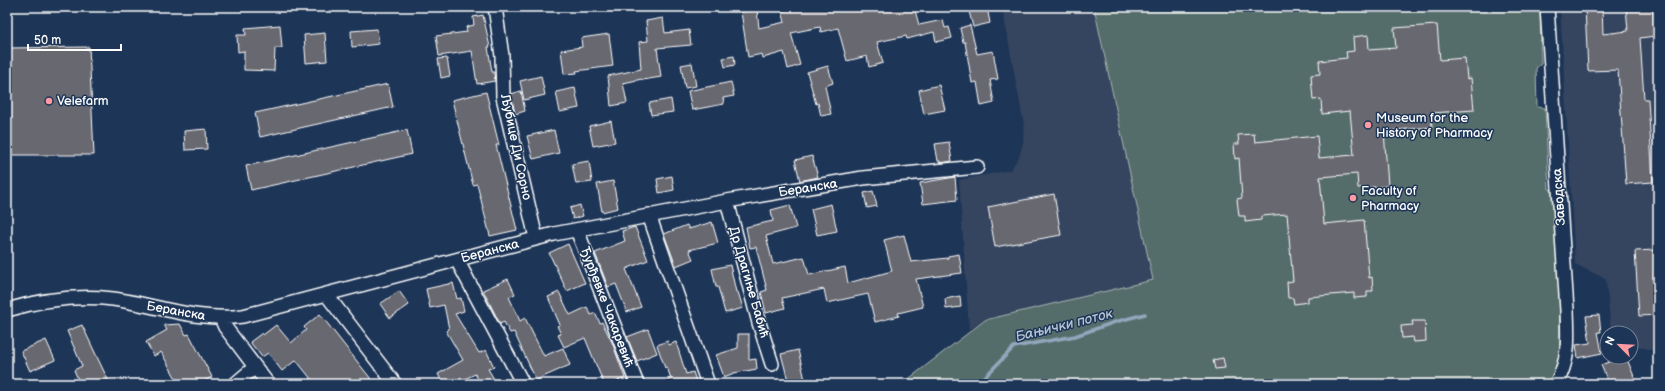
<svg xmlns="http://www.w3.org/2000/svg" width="1665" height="391" font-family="'Balsamiq Sans',sans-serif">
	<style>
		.built { fill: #34445f }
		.green { fill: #556d6a; stroke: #aab6b4 }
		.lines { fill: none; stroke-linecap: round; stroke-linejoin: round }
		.stream { stroke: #92a7bd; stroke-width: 3.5 }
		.building { fill: #686871; stroke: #fff }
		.minor-casing { stroke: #fff; stroke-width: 16 }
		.minor { stroke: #1d3557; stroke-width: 13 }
		.poi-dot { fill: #ff9aa2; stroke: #1d3557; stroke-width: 1.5 }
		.labels { text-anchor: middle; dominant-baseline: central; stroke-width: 3; stroke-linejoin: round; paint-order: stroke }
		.poi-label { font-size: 13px; fill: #fff; stroke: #1d3557; text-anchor: start }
		.street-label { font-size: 13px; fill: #fff; stroke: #1d3557 }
		.water-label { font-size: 14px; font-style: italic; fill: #b7c5d3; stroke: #1d3557 }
	</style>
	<rect width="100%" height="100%" fill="#1d3557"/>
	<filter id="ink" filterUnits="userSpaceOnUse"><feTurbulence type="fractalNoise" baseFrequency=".025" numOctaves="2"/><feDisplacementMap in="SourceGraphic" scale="8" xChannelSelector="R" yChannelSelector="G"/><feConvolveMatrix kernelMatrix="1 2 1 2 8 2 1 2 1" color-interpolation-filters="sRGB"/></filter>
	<g filter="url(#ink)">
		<path class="built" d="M1002,7h92l59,273 -168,40 -16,10 -10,-150 51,-10 9,-13 4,-14 1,-18z
			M1560,7h98v345l-27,-8v-11h-20l-5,-54 -31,-15z"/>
		<path class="green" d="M1094,7h446l1,57 -5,4 1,39 8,1 4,81 7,2 3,68 1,103 -10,22h-648l83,-64 168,-40z"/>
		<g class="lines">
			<path class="stream" d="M978,384l36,-37 61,-11 40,-14 30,-8"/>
		</g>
		<path class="building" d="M800,7h114l5,18 24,-5 2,8 4,-1 3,11 -16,4 -2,-10 -27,7 -1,-3 -29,6 6,21 -14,4 -2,-11 -20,5 -9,-33 -17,4 -1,-5 -29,6 9,32 -12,4 -4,-17 -21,6 -1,-4 -14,3 -7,-45 16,-2 2,18 26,-6 -3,-11z
			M968,7h19l3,16 -17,4z
			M1585,7h17l1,27 25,-3 -2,-24h27l2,29 -15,2 4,61h4l5,83 -27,2 -8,-114 -30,1z
			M483,15l7,32h-2l4,25h2l1,9 -18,3 -5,-33 -33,5 -3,-20 31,-4 -1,-5 8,-2 -1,-8z
			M663,18l2,15 24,-3 2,15 -34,3 4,29 -18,3 -1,-1 -19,4 4,20 -16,3 -3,-30 33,-7 -2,-27 9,-1 -2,-20z
			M280,25l2,23h-7l-1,23 -30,-1v-19l-6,1 -1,-17h9l-1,-7z
			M970,25l7,29 16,-3 5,28 -8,1 4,23 -13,3 -4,-24 -5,1 -7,-41h-2l-3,-14z
			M1437,25l3,35 25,-2 2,21 4,-1 3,32 -43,3 1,14 -48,4 4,55 -30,2 -1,-14 -37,3 4,47 40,-4 5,58 3,-1 1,14h-6v6l-13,1v-5l-46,4v5l-14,2 -1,-6h-5l-1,-16 6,-1 -6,-67 -26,2v4l-16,2v-6h-6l-2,-17 5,-1 -3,-40 -4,1 -1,-15h5l-1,-9 16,-1 1,8 62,-6 2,22 35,-3 -4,-44 -28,3 -1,-15 -8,1 -2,-25 9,-1 -1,-13 28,-3 -1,-6 8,-1 -1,-14 15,-2 1,15 27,-2 -2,-20z
			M377,29l2,15 -27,3 -1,-16z
			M325,33l2,28 -21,2 -2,-28z
			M609,34l4,32 -37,5 1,2 -13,1 -3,-24 21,-3 -1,-9z
			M89,47l5,108h-87v-107z
			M734,56l1,9 -10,2 -2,-9z
			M447,58l3,18 -9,2 -3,-19z
			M692,63l4,23 -11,2 -4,-23z
			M828,66l5,17 -8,3 6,28 -10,2 -3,-13 -2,1 -9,-32z
			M541,76l4,19 -21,5 -4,-19z
			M731,82l3,14 -11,2 1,6 -32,6 -4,-19z
			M388,84l5,23 -133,30 -5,-24z
			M939,85l6,25 -21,4 -5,-24z
			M575,88l4,20 -19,4 -4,-20z
			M521,91l4,20 -10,3 -4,-20z
			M486,92l13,53h-3l21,85 -27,6 -13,-52 -4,1 -21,-85z
			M671,99l2,13 -22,3 -2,-12z
			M611,121l4,21 -22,4 -4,-20z
			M206,129l1,20 -22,1 -1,-19z
			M407,130l5,24 -161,36 -5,-24z
			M554,130l5,23 -26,6 -6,-23z
			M949,142l3,19 -12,2v-2h-2l-3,-17z
			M812,156l6,21 -18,4 -5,-21z
			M589,161l3,21 -16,2 -4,-20z
			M672,176l2,14 -15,3 -2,-14z
			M955,177l2,23 -34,4 -3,-21z
			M613,181l5,27 -16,4 -5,-28z
			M873,191l4,15 -10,2 -3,-15z
			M1054,194l7,41 -66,12 -7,-40z
			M831,204l6,27 -20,4 -6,-26z
			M580,205l3,11 -10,3 -3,-11z
			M790,205l6,23 -30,8 7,28 31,-7 5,18 36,-8 3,16 44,-12 -8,-31 20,-5 7,27 37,-4v-2l11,-2 3,19 -46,6 7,28 -25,6 1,3 -24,6 -7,-28 -41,9 -3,-14 -42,9 3,10 -19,5 -5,-21 6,-2 -11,-43 -6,1 -4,-21 27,-6 -2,-11z
			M712,222l6,21 -29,7 4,9 -17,7 -12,-32 23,-9 2,4z
			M635,227l13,33 -22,9 15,38 -14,5 -11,-28 -8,3 -13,-34 30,-12 -3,-10z
			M568,244l17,39 -18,8 -18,-38z
			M1655,250l3,65 -19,1 -4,-65z
			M730,265l6,27h2l5,16 -18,5 -7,-26h-2l-4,-18z
			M508,279l7,15 -6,3 11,24 5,-3 19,38 19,-8 7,17 -34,15 -22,-48 -4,1 -6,-11 -4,2 -17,-34z
			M453,283l4,16 4,-1 3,13 -9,3 24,39 7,-3 8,17 -6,2 9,15h-16l-6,-10 -20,10h-12l-5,-10 25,-14 -17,-29 3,-2 -5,-24 -14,3 -4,-19z
			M399,291l10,14 -19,13 -10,-14z
			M559,292l11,23 17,-8 4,8 4,-2 5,10 2,-1 10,20 13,36 -15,6h-6l-19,-46 -21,9 -6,-12 3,-1 -4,-8 3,-1 -12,-28z
			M960,296l1,11 -15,2 -1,-10z
			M320,314l36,46 19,24h-60l-19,-24 -14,11 -14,-18 -6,4 -12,-15 12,-9 1,2 13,-10 15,18 15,-13 -2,-3z
			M1599,315l2,17h-3l4,21 -24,5 -2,-13 14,-2 -4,-27z
			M1412,321h13l1,20 -12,1 -1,-5 -11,1 -1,-12 12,-1z
			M180,324l6,11 3,-1 23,43 -13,7h-20l-18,-32 -7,4 -8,-14 21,-12 -3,-5z
			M82,325l16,34 12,25h-30l-6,-14 8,-4 -15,-35z
			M648,329l9,24 -20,8 -10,-24z
			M738,334h11v26l7,-1 1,10 -23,4 -10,4 -8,-22 22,-7z
			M46,340l9,20 -25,11 -9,-20z
			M668,341l1,4 7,-3 10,32 7,-2 4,12h-35v-1l9,-4 -4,-12 -2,1 -8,-23z
			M798,350l8,34h-17l-8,-30z
			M1223,358l2,10 -10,1 -2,-9z
			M1616,359l1,4 10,-4 10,25h-28l-8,-19z"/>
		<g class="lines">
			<defs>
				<path id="minor" d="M495,7l7,49 1,41 33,141
					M1547,7l20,303c1,28 3,49 -11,74
					M727,201l32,122 13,41
					M649,215l59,169
					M577,230l60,154
					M457,260l66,124
					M326,294l69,90
					M7,310c34,-10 71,-15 106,-11 43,6 86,23 130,17l311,-82 173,-33 136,-23 114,-11
					M221,318l4,9 43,57
					M235,384l20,-17"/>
			</defs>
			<use href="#minor" class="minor-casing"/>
			<use href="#minor" class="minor"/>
		</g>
	</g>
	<g class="poi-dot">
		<circle cx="49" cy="101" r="4"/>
		<circle cx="1368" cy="125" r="4"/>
		<circle cx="1353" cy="198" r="4"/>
	</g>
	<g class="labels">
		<g class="poi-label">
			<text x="57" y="101">Velefarm</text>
			<text x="1376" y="118">Museum for the<tspan x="1376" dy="15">History of Pharmacy</tspan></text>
			<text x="1361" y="191">Faculty of<tspan x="1361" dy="15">Pharmacy</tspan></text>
		</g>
		<g class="street-label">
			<text transform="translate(516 147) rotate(78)">Љубице Ди Сорно</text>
			<text transform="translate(808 188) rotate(-9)">Беранска</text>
			<text transform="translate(1559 197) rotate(-94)">Заводска</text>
			<text transform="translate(490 251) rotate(-15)">Беранска</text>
			<text transform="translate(749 282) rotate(74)">Др Драгиње Бабић</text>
			<text transform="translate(607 307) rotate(69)">Ђурђевке Чакаревић</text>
			<text transform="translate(176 311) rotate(10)">Беранска</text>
		</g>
		<g class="water-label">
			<text transform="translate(1064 325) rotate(-14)">Бањички поток</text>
		</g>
	</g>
	<rect width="1665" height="391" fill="none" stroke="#1d3557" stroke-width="24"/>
	<rect x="12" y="12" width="1641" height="367" fill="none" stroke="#fff" stroke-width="1.5" filter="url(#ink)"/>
	<g transform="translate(1619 345) rotate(294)"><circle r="19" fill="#1d3557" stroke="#77869a"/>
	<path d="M0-3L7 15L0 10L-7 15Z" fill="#ff9aa2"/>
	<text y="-6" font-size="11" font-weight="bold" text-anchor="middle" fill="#ffffff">N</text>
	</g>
	<path d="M28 44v6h93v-6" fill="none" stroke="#ffffff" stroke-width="2"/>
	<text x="34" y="44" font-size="12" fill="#ffffff" stroke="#1d3557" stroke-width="3" paint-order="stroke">50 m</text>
</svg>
